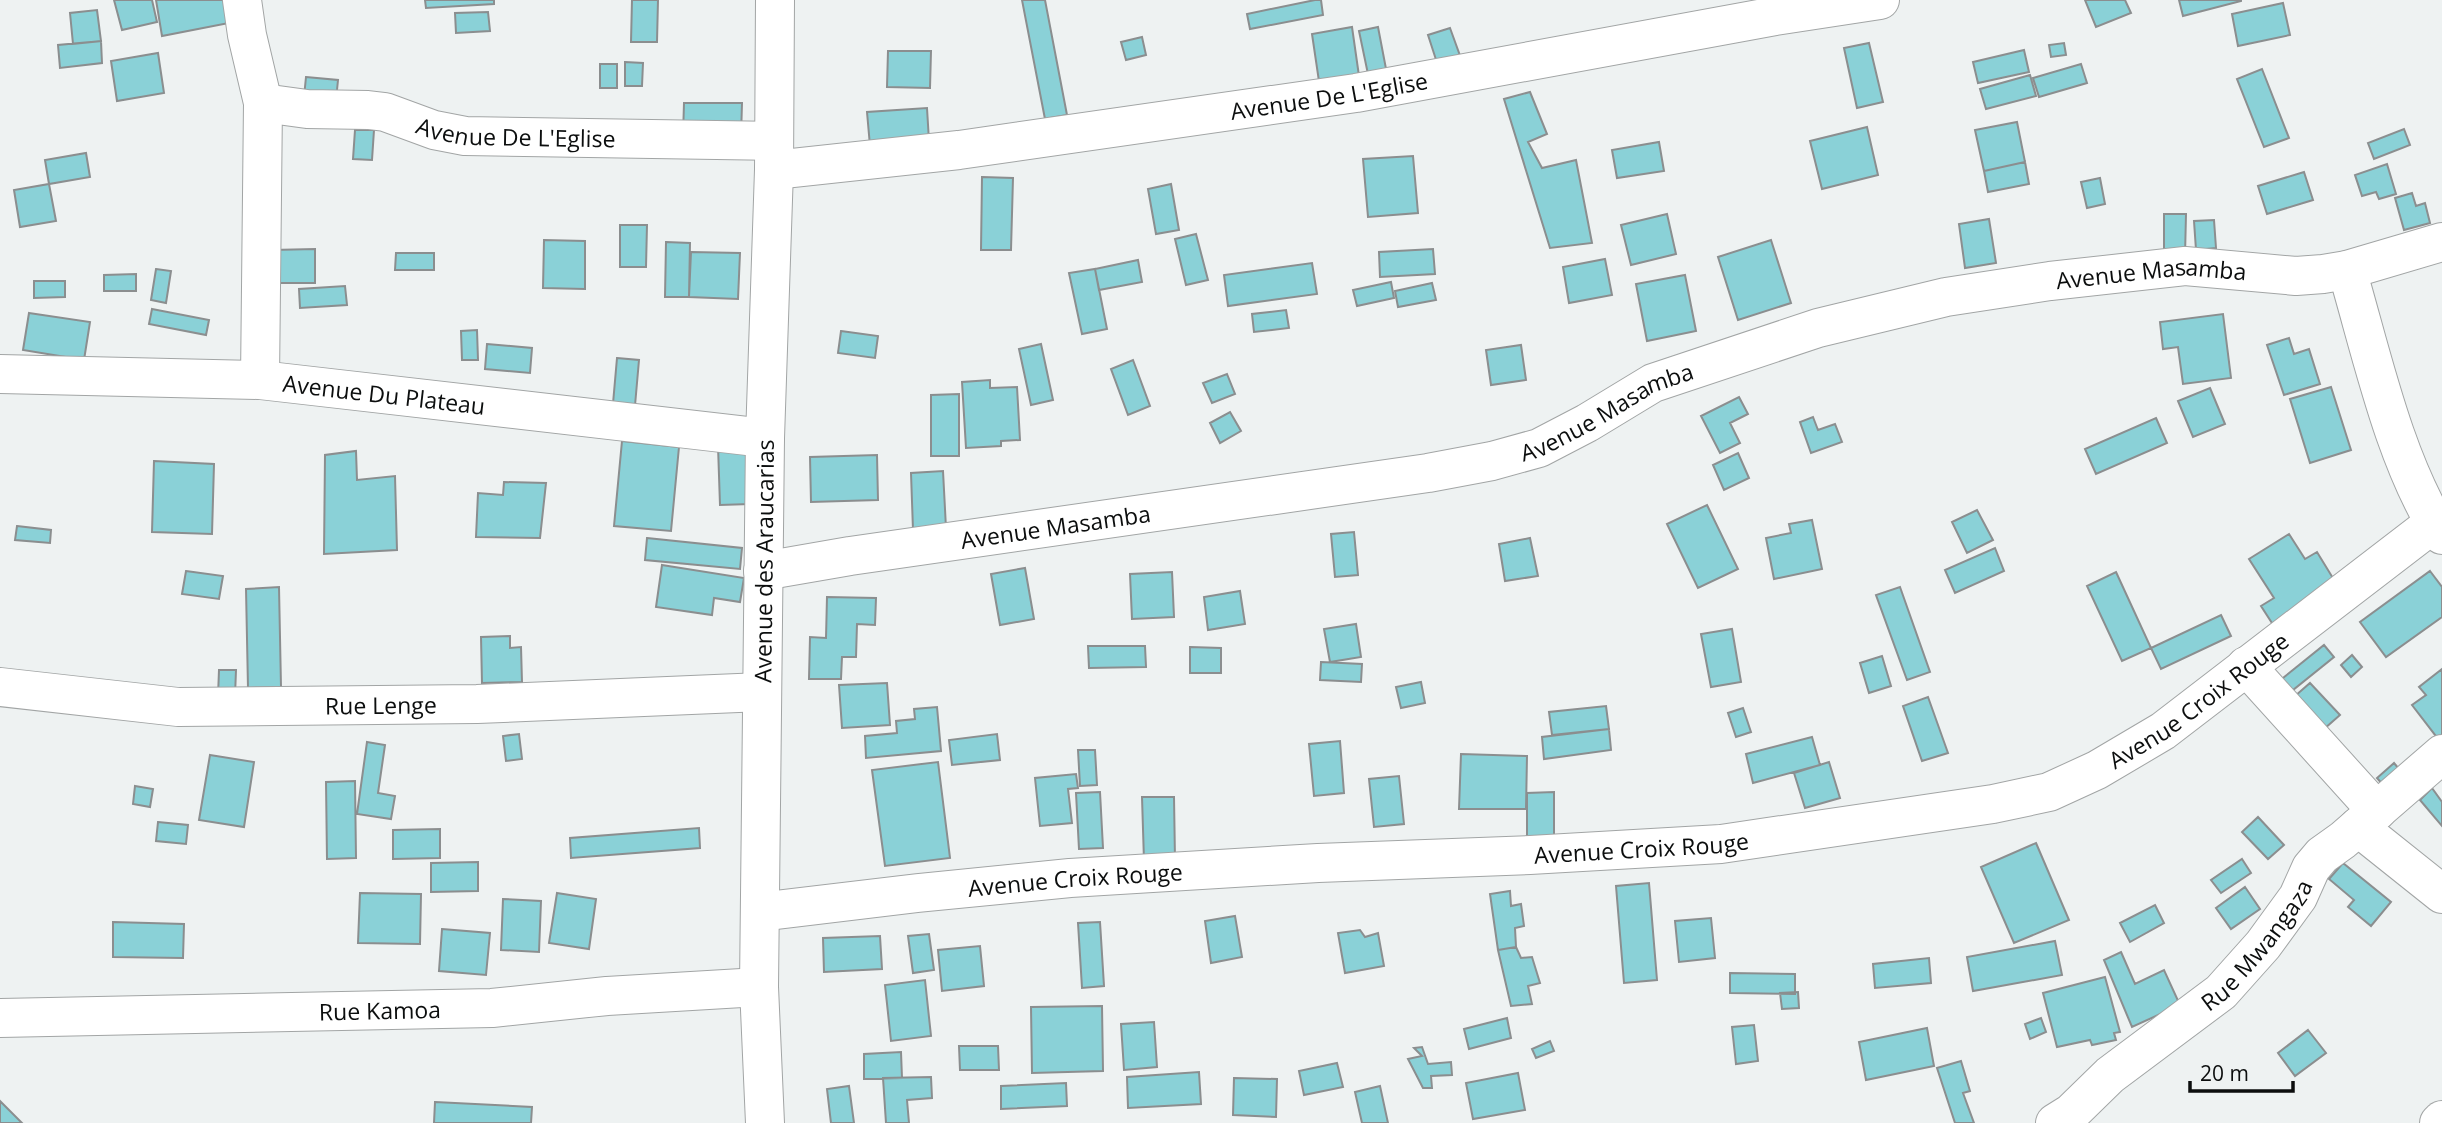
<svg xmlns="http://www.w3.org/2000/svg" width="2442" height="1123" font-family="'Open Sans',sans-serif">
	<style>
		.building { fill: #8ad1d7; stroke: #8b8e8f; stroke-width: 2 }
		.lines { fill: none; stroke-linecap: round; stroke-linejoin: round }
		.minor-casing { stroke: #a2a5a5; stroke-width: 40 }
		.tertiary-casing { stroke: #a2a5a5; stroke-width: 40 }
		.minor { stroke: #fff; stroke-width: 38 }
		.tertiary { stroke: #fff; stroke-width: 38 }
		.labels { text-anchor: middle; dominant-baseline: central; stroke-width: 5; stroke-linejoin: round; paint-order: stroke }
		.street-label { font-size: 23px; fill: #0c0e0e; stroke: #eef2f2 }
	</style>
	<rect width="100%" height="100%" fill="#eef2f2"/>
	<path class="building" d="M114,0h38l5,22 -35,8z
		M156,0h74l4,22 -72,14z
		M425,0h69v4l-68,4z
		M632,0h26l-1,42h-26z
		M1022,0h23l22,115 -22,4z
		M1315,0h6l2,15 -73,14 -3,-15z
		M2085,0h40l6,13 -35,14z
		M2179,0h62v1l-58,15z
		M2283,3l7,32 -52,11 -6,-32z
		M97,10l4,31 -28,3 -3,-31z
		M488,12l2,19 -34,2 -1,-20z
		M1352,27l9,63 -40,5 -9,-61z
		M1378,27l9,47 -18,5 -10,-48z
		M1450,28l13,36 -23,8 -12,-37z
		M1142,37l4,18 -20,5 -5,-18z
		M101,41l1,22 -42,5 -2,-23z
		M1869,43l14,59 -26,6 -13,-60z
		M2064,43l2,12 -15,2 -2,-12z
		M2024,50l5,22 -51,11 -5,-21z
		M888,51h43l-1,37 -43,-1z
		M158,53l6,40 -47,8 -6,-40z
		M625,62l18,1 -1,23h-17z
		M600,64h17v24h-17z
		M2081,64l6,19 -48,14 -6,-19z
		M2262,69l27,69 -25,9 -27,-68z
		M2030,75l6,21 -50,13 -6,-20z
		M306,77l32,3 -2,20 -32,-3z
		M1530,92l17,42 -19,8 14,26 34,-8 16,83 -42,5 -46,-149z
		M684,103h58l-1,34 -58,-1z
		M927,108l2,33 -59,5 -3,-34z
		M2017,122l8,40 -41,9 -9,-41z
		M1867,127l11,48 -56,14 -12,-48z
		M2404,129l6,16 -36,14 -6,-16z
		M355,130h19l-2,30 -19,-1z
		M1659,142l5,29 -47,7 -5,-28z
		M86,153l4,24 -41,7 -4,-24z
		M1413,156l5,57 -50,4 -5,-58z
		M2025,162l4,22 -41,8 -4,-21z
		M2387,164l9,30 -17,5 -3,-7 -14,4 -7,-21z
		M2304,172l9,28 -46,14 -9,-28z
		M982,177l31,1 -2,72h-30z
		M2100,178l5,26 -18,4 -6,-26z
		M49,184l7,37 -36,6 -6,-37z
		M1171,184l8,46 -23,4 -8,-45z
		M2412,193l4,13 9,-3 5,20 -26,7 -9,-32z
		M1667,214l9,40 -45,11 -10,-40z
		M2164,214h22l-1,42h-21z
		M1989,219l7,44 -31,5 -6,-44z
		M2214,220l2,28 -20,2 -2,-29z
		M620,225h27l-1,42h-26z
		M1196,234l12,46 -22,5 -11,-46z
		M544,240l41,1v48l-42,-1z
		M1771,240l20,63 -53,17 -20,-63z
		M666,242l24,1 -1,54h-24z
		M315,249v34h-43v-33z
		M1433,249l2,25 -55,3 -1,-25z
		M691,252l49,1 -2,46 -49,-2z
		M396,253h38v17h-39z
		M1605,259l7,36 -43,8 -6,-36z
		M1138,260l4,22 -43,8 -4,-21z
		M1312,263l5,31 -89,12 -4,-31z
		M156,269l15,2 -5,32 -15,-3z
		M1095,269l12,60 -25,5 -13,-61z
		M136,274v17h-32v-16z
		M1685,275l11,56 -49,10 -11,-57z
		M34,281h31v16l-31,1z
		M1391,282l3,16 -37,8 -4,-16z
		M1432,283l4,17 -38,7 -3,-16z
		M345,286l2,19 -47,3 -1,-19z
		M152,309l57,11 -3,15 -57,-11z
		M1286,310l3,18 -35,4 -2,-18z
		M29,313l61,9 -6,38 -61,-10z
		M2223,314l8,64 -48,6 -5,-37 -15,2 -3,-27z
		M477,330l1,30h-16l-1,-29z
		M841,331l37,5 -3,22 -37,-5z
		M2289,338l5,16 15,-5 11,35 -36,11 -17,-50z
		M487,344l45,4 -2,25 -45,-4z
		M1041,344l12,56 -22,5 -12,-56z
		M1521,345l5,35 -35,5 -5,-35z
		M617,358l22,2 -5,57 -22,-2z
		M1133,360l17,46 -22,9 -17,-46z
		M1227,374l8,20 -23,9 -9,-20z
		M990,380v8l27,-1 3,53 -19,1v5l-35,2 -4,-66z
		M2331,387l20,63 -41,13 -20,-64z
		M2210,388l15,36 -32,13 -15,-36z
		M959,394v62h-28v-61z
		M1739,397l9,17 -18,9 10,20 -20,10 -19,-37z
		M1230,412l11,19 -21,12 -10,-20z
		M1813,417l5,13 17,-6 7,18 -31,11 -11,-31z
		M2156,418l11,25 -71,31 -11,-25z
		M622,441l57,6 -8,84 -57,-5z
		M748,445l2,59 -30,1 -2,-59z
		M356,451l1,29 38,-4 2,74 -73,4 1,-99z
		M1738,453l11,25 -25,12 -11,-25z
		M877,455l1,45 -67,2 -1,-45z
		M154,461l60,3 -2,70 -60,-2z
		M943,471l3,57 -33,2 -2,-57z
		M504,482l42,1 -6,55 -64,-1 2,-44 25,2z
		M1707,505l31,64 -40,19 -31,-64z
		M1977,510l16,30 -26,13 -15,-31z
		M1812,520l10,49 -48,10 -8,-41 25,-5 -2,-9z
		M17,526l34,4 -1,13 -35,-3z
		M1354,532l4,43 -23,2 -4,-43z
		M2289,534l16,25 12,-7 22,36 -58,49 -20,-31 13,-8 -25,-39z
		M647,538l95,10 -2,21 -95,-9z
		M1530,538l8,38 -33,5 -6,-37z
		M1995,548l9,23 -49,22 -10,-23z
		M662,565l82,13 -4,24 -26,-4 -2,17 -56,-8z
		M1025,568l9,51 -34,6 -9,-51z
		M186,571l37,5 -4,23 -37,-5z
		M2430,571l12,16v30l-56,40 -26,-35z
		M1172,572l2,45 -42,2 -2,-45z
		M2116,572l35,76 -29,13 -35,-75z
		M279,587l2,100 -33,1 -2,-99z
		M1900,587l30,85 -23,8 -31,-85z
		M1240,591l5,33 -37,6 -4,-33z
		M827,597l49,1 -1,27 -18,-1 -1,33h-14l-1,22h-32l1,-42 16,1z
		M2221,615l10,21 -70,33 -10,-21z
		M1356,624l5,33 -31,5 -6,-33z
		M1732,629l9,53 -30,5 -10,-53z
		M510,636v12l11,-1 1,35 -40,1 -1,-46z
		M2324,645l10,12 -46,37 -10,-12z
		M1088,646h57l1,21 -57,1z
		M1190,647l31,1v25h-31z
		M2352,655l10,12 -11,10 -10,-12z
		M1882,656l9,30 -22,7 -9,-30z
		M1321,662l41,2 -1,18 -41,-2z
		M2442,669v75l-30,-39 14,-10 -7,-8z
		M219,670h17l-1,26h-17z
		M1421,682l4,21 -24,5 -5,-21z
		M887,683l3,42 -48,3 -3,-43z
		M2310,683l30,32 -16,14 -29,-33z
		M1928,697l20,56 -26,8 -19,-55z
		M1606,706l3,23 -57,6 -3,-23z
		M937,707l4,44 -75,7 -1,-22 32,-3 -1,-12 19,-2 -1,-10z
		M1743,708l8,24 -15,5 -8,-24z
		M1609,729l2,21 -67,9 -2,-22z
		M519,734l3,25 -16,2 -3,-25z
		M997,734l3,26 -48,5 -3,-25z
		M1812,737l8,28 -67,18 -7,-29z
		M1340,741l4,52 -30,3 -5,-52z
		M367,742l18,3 -7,48 17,3 -4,23 -34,-5z
		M1078,750h17l2,35 -17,1z
		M1461,754l66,2 -1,53h-67z
		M210,755l44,7 -10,65 -45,-7z
		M938,762l12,96 -65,8 -13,-96z
		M1829,762l11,36 -35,10 -11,-35z
		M2394,763l15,18 -17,14 -15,-17z
		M1076,774l2,14 -10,1 4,34 -32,3 -5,-48z
		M1399,776l5,48 -30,3 -5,-48z
		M355,781l1,77 -29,1 -1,-77z
		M135,786l18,3 -3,18 -17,-3z
		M2432,788l10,14v24l-22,-26z
		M1100,792l3,56 -24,1 -3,-56z
		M1554,792v56h-27v-55z
		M1142,797h32l1,63 -31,1z
		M2258,817l26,28 -16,14 -26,-27z
		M158,822l30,3 -2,19 -30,-3z
		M699,828l1,20 -129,10 -1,-20z
		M440,829v29l-47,1v-29z
		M2036,843l33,77 -55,23 -33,-76z
		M2242,859l9,14 -30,20 -10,-13z
		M478,862v29l-47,1v-29z
		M2343,863l48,39 -20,24 -23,-19 6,-7 -25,-21z
		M1649,883l8,97 -33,3 -8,-97z
		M2245,887l15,22 -29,20 -15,-21z
		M1510,891l1,15 10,-2 3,22 -9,2 1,19 -18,3 -8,-56z
		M360,893l61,1 -1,50 -62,-1z
		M557,893l39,6 -7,50 -40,-6z
		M503,899l38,2 -2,51 -38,-2z
		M2155,905l9,18 -34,19 -10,-19z
		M1235,916l7,41 -31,6 -6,-42z
		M1711,918l4,40 -36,4 -4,-41z
		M113,922l71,2 -1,34 -70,-1z
		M1100,922l4,64 -22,2 -4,-65z
		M442,929l48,4 -4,42 -47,-4z
		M1360,930l5,7 13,-4 6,33 -39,7 -7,-40z
		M929,934l5,36 -21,3 -5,-37z
		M880,936l2,33 -58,3 -1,-34z
		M2055,941l7,34 -89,16 -6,-34z
		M980,946l4,40 -42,5 -4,-41z
		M1516,947l5,11 11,-1 8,26 -12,3 4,18 -21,2 -13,-56z
		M2121,952l14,32 29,-14 16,35 -48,22 -28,-67z
		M1929,958l2,25 -56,5 -2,-24z
		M1730,973l65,1v20l-65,-1z
		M2105,977l15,55 -6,1 2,7 -24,5 -2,-5 -33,7 -14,-54z
		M925,980l6,56 -40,5 -6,-56z
		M1798,992l1,16 -17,1 -2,-16z
		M1102,1006l1,65 -71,2 -1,-66z
		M1507,1018l4,20 -42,11 -5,-20z
		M2041,1018l5,14 -16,7 -5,-15z
		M1154,1022l3,45 -33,3 -3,-46z
		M1754,1025l4,36 -22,3 -4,-37z
		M1927,1028l7,38 -68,14 -7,-38z
		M2308,1030l18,23 -31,23 -17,-23z
		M1550,1041l4,10 -18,7 -4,-9z
		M959,1046h39l1,24h-39z
		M1422,1047l6,17 23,-2 1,13 -21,1 1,12h-9l-15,-29 14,-3 -8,-8z
		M901,1052l1,26 -38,1v-25z
		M1961,1061l9,30 -7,2 11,30h-19l-18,-55z
		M1337,1063l6,24 -39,8 -5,-24z
		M1199,1072l2,32 -73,4 -1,-31z
		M1518,1073l7,37 -52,9 -7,-36z
		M931,1077l1,21 -25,2 2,23h-23l-3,-45z
		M1234,1078l43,1 -1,38 -43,-2z
		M1066,1083l1,23 -66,3v-23z
		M849,1086l5,37h-23l-4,-34z
		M1380,1086l8,37h-26l-7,-31z
		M0,1101l22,22h-22z
		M435,1102l97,5 -1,16h-97z"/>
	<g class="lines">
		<defs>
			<g id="minor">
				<path d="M242,0l5,35 16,68 -3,277"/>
				<path id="s1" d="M263,103l44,6 61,1 17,2 49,18 31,6 309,5"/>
				<path id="s2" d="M774,170l185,-20 397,-57 419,-77 105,-16"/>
				<path d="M2347,270c25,85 47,190 95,265"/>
				<path id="s3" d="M0,374l260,6 505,58"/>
				<path id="s4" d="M763,571l87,-15 578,-83 64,-12 47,-13 48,-25 66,-40 165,-55 128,-31 104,-16 135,-15 111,10 27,-2 24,-4 95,-28"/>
				<path d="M2246,666l131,145"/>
				<path id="s5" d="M0,687l178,20 299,-3 285,-12"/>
				<path d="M2358,827l84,67"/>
				<path id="s6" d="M760,912l158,-19 152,-15 248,-15 212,-8 191,-11 272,-40 56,-12 48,-22 66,-39 271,-208"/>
				<path id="s7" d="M0,1018l492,-10 115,-12 152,-9"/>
				<path id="s8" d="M2055,1123l16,-10 39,-38 111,-83 42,-47 35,-48 13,-29 11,-13 21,-15 99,-86"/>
				<path d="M2439,1123l3,-3"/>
			</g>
			<g id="tertiary">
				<path id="s9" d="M765,1123l-6,-136 6,-549 9,-268 1,-170"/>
			</g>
		</defs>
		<use href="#minor" class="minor-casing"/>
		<use href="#tertiary" class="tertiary-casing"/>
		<use href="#minor" class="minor"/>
		<use href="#tertiary" class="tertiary"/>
	</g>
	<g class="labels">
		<g class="street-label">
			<text stroke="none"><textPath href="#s2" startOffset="560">Avenue De L'Eglise</textPath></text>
			<text stroke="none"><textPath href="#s1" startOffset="257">Avenue De L'Eglise</textPath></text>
			<text stroke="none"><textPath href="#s4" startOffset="1430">Avenue Masamba</textPath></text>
			<text stroke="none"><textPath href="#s3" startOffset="385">Avenue Du Plateau</textPath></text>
			<text stroke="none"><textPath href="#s4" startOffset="863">Avenue Masamba</textPath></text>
			<text stroke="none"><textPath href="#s4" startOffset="296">Avenue Masamba</textPath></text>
			<text stroke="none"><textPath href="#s9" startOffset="562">Avenue des Araucarias</textPath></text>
			<text stroke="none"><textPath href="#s6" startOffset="1472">Avenue Croix Rouge</textPath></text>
			<text stroke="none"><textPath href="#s5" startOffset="382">Rue Lenge</textPath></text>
			<text stroke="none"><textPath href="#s6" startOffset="884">Avenue Croix Rouge</textPath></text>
			<text stroke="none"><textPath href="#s6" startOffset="317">Avenue Croix Rouge</textPath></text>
			<text stroke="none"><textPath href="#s8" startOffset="271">Rue Mwangaza</textPath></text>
			<text stroke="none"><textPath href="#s7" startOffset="380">Rue Kamoa</textPath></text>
		</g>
	</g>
	<path d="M2190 1081v10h103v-10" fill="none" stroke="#0c0e0e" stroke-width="3.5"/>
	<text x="2200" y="1081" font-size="21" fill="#0c0e0e" stroke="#eef2f2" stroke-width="5" paint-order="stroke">20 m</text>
</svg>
